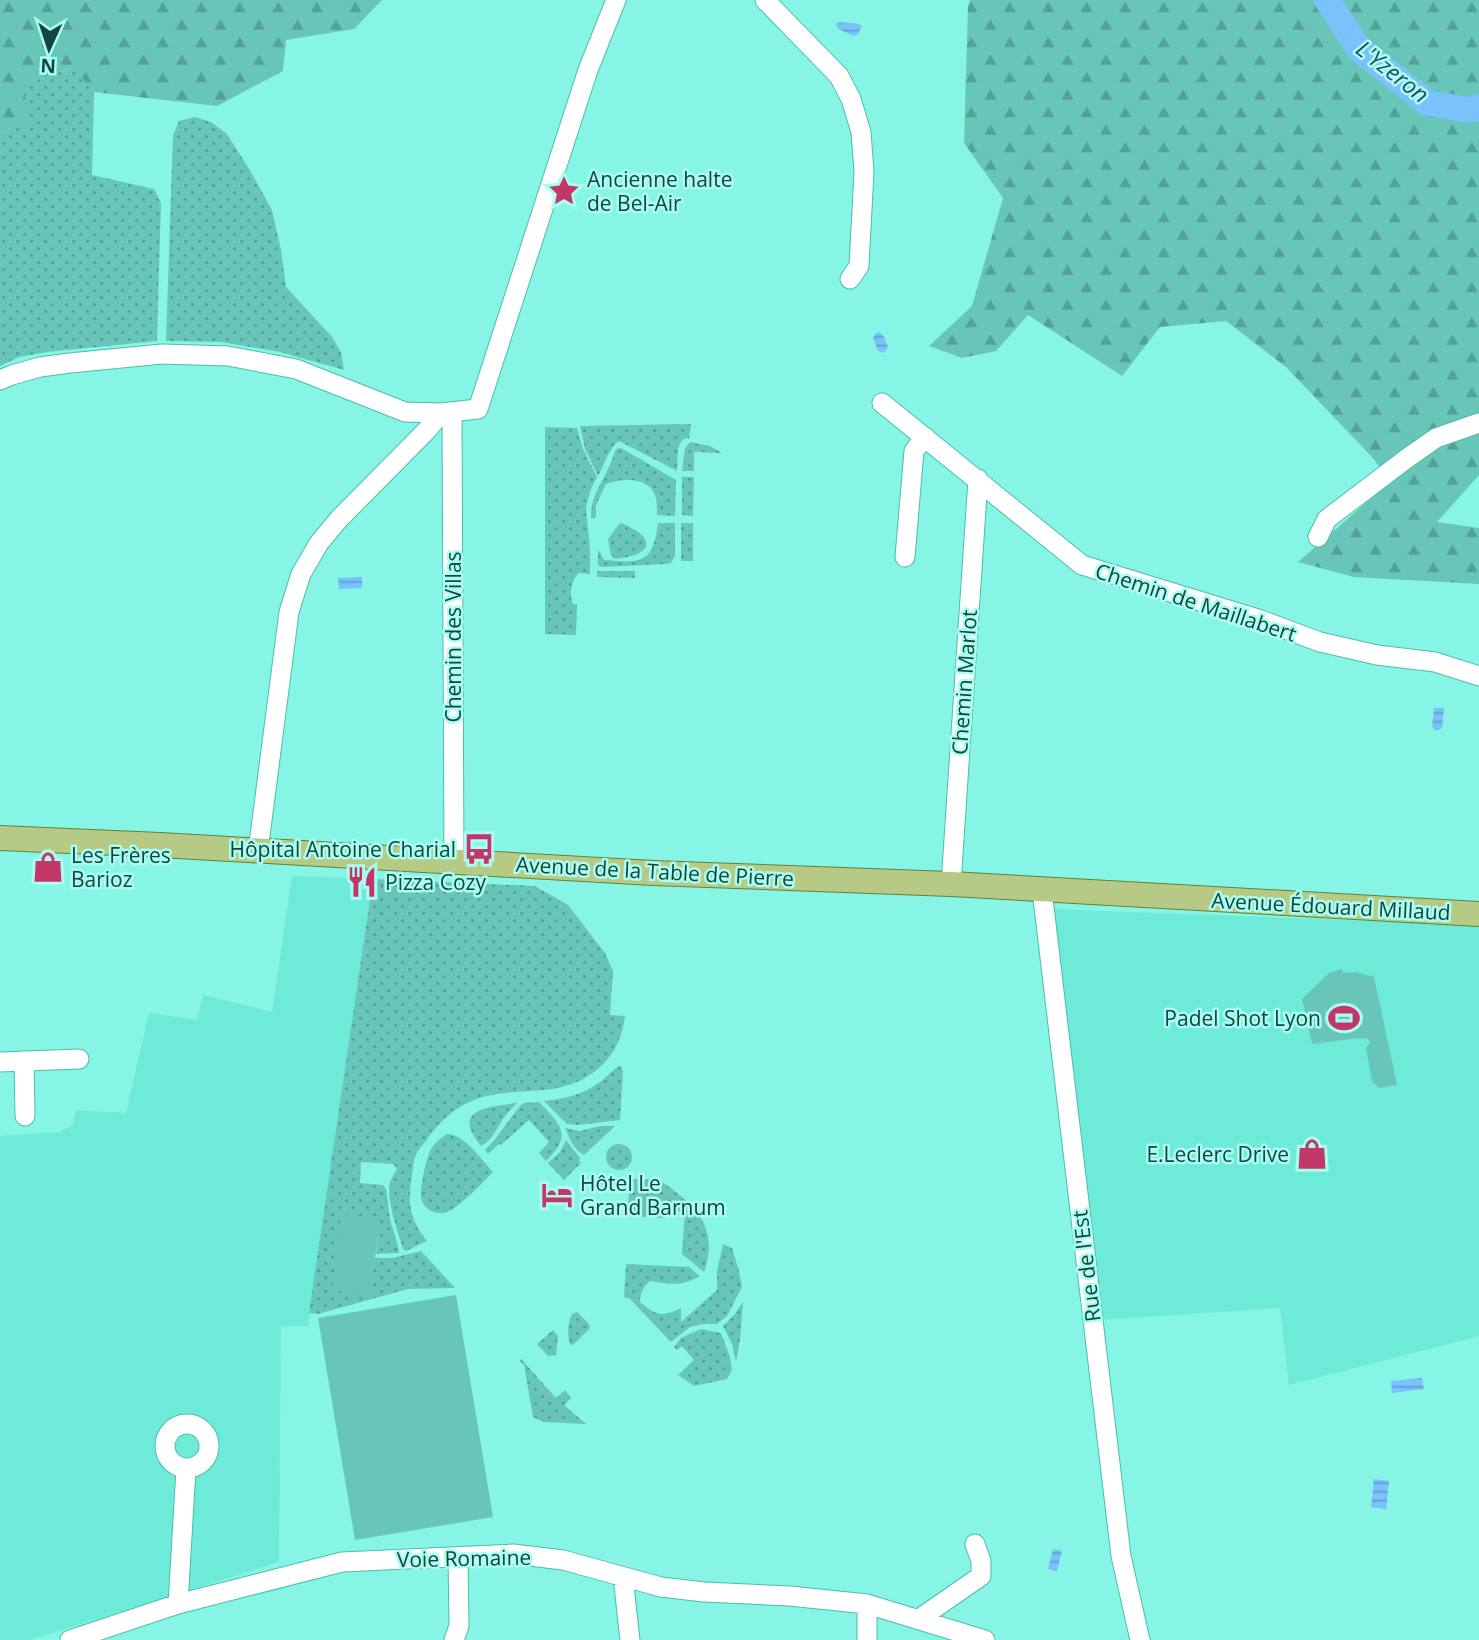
<svg xmlns="http://www.w3.org/2000/svg" width="1479" height="1640" font-family="'Open Sans',sans-serif">
	<style>
		.built { fill: #6eead9 }
		.grass { fill: url(#grass-dots) }
		.forest { fill: url(#forest-firs) }
		.pitch { fill: #68c6b8 }
		.water { fill: url(#water-rules) }
		.lines { fill: none; stroke-linecap: round; stroke-linejoin: round }
		.river { stroke: #79c2fb; stroke-width: 26 }
		.minor-casing { stroke: #4bbdae; stroke-width: 21 }
		.major-casing { stroke: #5e8438; stroke-width: 26 }
		.minor { stroke: #fff; stroke-width: 19 }
		.major { stroke: #b7ca85; stroke-width: 24 }
		.labels { text-anchor: middle; dominant-baseline: central; stroke-width: 5; stroke-linejoin: round; paint-order: stroke }
		.poi-label { font-size: 21px; fill: #13443e; stroke: #aafef1; text-anchor: start }
		.street-label { font-size: 21px; fill: #13443e; stroke: #aafef1 }
		.water-label { font-size: 23px; font-style: italic; fill: #254c69; stroke: #aafef1 }
	</style>
	<defs>
		<pattern id="grass-dots" width="8" height="8" patternUnits="userSpaceOnUse" patternTransform="scale(1.75)"><rect width="8" height="8" fill="#68c6b8"/><path d="M2 2h.1M6 6h.1" fill="none" stroke="#54a297" stroke-width="1.8" stroke-linecap="round"/></pattern>
		<pattern id="forest-firs" width="22" height="20" patternUnits="userSpaceOnUse" patternTransform="scale(1.75)"><rect width="22" height="20" fill="#68c6b8"/><path d="M5 1l3.5 6h-7zM16 11l3.5 6h-7z" fill="#54a297"/></pattern>
		<pattern id="water-rules" width="6" height="5" patternUnits="userSpaceOnUse" patternTransform="scale(1.75)"><rect width="6" height="5" fill="#79c2fb"/><path d="M0 2.5h6" fill="none" stroke="#629fcd"/></pattern>
	</defs>
	<rect width="100%" height="100%" fill="#87f5e5"/>
	<path class="built" d="M292,876l81,3 -65,447h-27l-2,236 -249,78h-30v-504l59,-4 14,-7 3,-15 50,3 23,-100 48,7 6,-25 69,17z
		M1051,909l428,16v411l-190,49 -9,-77 -180,12z"/>
	<path class="grass" d="M74,67l20,25 -2,83 62,14 7,14 -4,138 -110,11 -28,5 -19,9v-234l30,-8 -9,-39z
		M195,117l16,5 16,12 24,38 21,38 9,40 5,37 46,50 9,15 3,18 -64,-18 -59,-10 -55,-1 7,-206 6,-14z
		M691,424l-2,15 -2,-1 -5,2 -4,8 -1,23 -58,-30c-11,8 -14,23 -21,35l-13,-27 -5,-23z
		M545,427l32,1 6,21 14,28 -6,12 -5,18 4,43v24l-11,-1c-8,7 -10,22 -6,31l4,1 -1,30 -31,-1z
		M690,442l20,4 12,7 -28,-1v19h-12l3,-23z
		M621,448l55,32 -1,36 -18,-1c0,-5 0,-12 -1,-17 -6,-22 -34,-20 -50,-14l-10,21v11l-2,3 -3,-1c0,-20 6,-26 14,-43 4,-8 8,-17 11,-26z
		M682,477h12l-1,39 -11,-1z
		M622,523c6,4 15,7 20,12 16,18 -16,23 -27,24l-4,-4 -3,-16 11,-15z
		M658,523h17v33l-4,7 -5,1 -64,3 -4,-2v-15c4,3 3,8 7,10 38,4 48,2 53,-37z
		M681,523h12v38h-12z
		M597,571h38v7l-38,-1z
		M373,879l162,7 33,19 37,48 8,18 -3,44 15,1c-4,40 -33,67 -73,73 -23,3 -47,2 -69,8 -27,8 -42,23 -58,45 -3,4 -8,9 -9,13 -3,6 -3,15 -4,21 -5,28 -2,44 15,65l-21,10 -3,-2c-5,-16 -17,-50 -13,-66 1,-5 5,-9 7,-14l-4,-5 -32,-2 -1,21 23,2 3,4 4,30 9,31v3l-23,1 4,-35 -10,76 5,-37h17l29,-7 34,37 -47,1 -90,25 -9,-1z
		M619,1066l2,1 2,4 -3,49 -43,5 -10,-1 -23,-23c18,-2 38,-6 53,-17 8,-5 14,-13 22,-18z
		M539,1102c22,23 34,33 7,59l-7,-8 10,-11 -20,-22 -28,25 -2,-1 -11,10 -3,-4c15,-14 24,-32 38,-47z
		M517,1103c-6,6 -12,12 -16,19 -6,10 -10,19 -20,24 -31,-37 7,-39 36,-43z
		M600,1126h15l-31,29c-10,-5 -15,-17 -19,-27l15,3z
		M447,1134c17,0 35,26 46,38 -11,11 -33,35 -46,40 -11,4 -24,-3 -26,-14 -1,-10 5,-40 10,-49 4,-6 9,-11 16,-15z
		M566,1140l14,18 -1,3 2,2 -17,17 -16,-17 12,-11z
		M606 1157a13 13 0 1 1 26 0a13 13 0 1 1-26 0Z
		M589,1175c5,1 10,3 15,4 17,2 38,-2 54,2 7,2 13,7 19,12 28,21 39,45 27,79l-22,-18 3,-42 -19,-1 -1,7 -37,-2 1,-30 -41,-2z
		M723,1244l9,4 7,23 3,16 -15,29 -10,8h-14l-13,3 -19,15 -42,-44 -5,-1 2,-33 63,3 11,9c-19,11 -29,8 -50,5 -7,6 -10,12 -10,21 16,13 21,16 41,6v14l36,-32v-19z
		M743,1302l-3,38 -4,22 -4,-18 -9,-18 11,-11z
		M577,1312l12,12 1,4 -17,17 -3,-1c-3,-8 -2,-23 2,-30z
		M701,1329l20,4 9,24 2,13 -5,9 -33,7 -16,-11 16,-15 -12,-14 -5,4 -3,-3 7,-9z
		M553,1330l5,6 -2,19 -8,1 -11,-12z
		M521,1359l35,39 9,-8 6,8 -7,7 22,19 -43,-2 -10,-5 -9,-52 -4,-4z"/>
	<path class="forest" d="M0,0h382l-28,29 -68,11 -3,31 -66,35 -123,-14 -21,-25 -51,18 9,40 -31,7z
		M970,0h509v475l-42,47 42,6v56l-125,-7 -56,-15 93,-81 -20,-25 -85,-89 -60,-46 -66,6 -38,49 -94,-61 -32,36 -34,7 -33,-12 43,-40 31,-108 -39,-55 4,-137z"/>
	<path class="pitch" d="M1342,969l1,4 13,-1 18,5 23,108 -18,3 -7,-7 -6,-33 4,-5 -2,-4 -8,-1 -48,6 -10,-45 27,-26z
		M341,1213l39,6 -10,76 -38,-5z
		M456,1295l37,222 -138,23 -37,-222z"/>
	<path class="water" d="M839,22l21,2 2,3 -5,8 -4,1 -16,-8 -1,-4z
		M879,332l4,3 5,12 -4,6 -6,-2 -5,-13 2,-4z
		M362,577v11l-23,1 -1,-11z
		M1434,708h10l-2,20 -4,2h-3l-3,-3z
		M1422,1378l2,11 -32,4 -1,-12z
		M1374,1479l15,2 -3,28 -15,-2z
		M1053,1549l9,2 -5,20 -9,-2z"/>
	<g class="lines">
		<path class="river" d="M1327,0l32,49 69,54 42,7 9,-3"/>
		<defs>
			<path id="minor" d="M765,0l74,76 12,23 10,33 3,40 -5,94 -9,13
				M0,380l12,-5 28,-8 30,-4 92,-9 66,2 68,13 109,43 36,1 37,-4 110,-339 28,-70
				M882,403l200,162 176,54 62,23 57,13 58,7 44,14
				M452,413l2,448
				M1318,537l9,-18 79,-60 30,-21 43,-15
				M905,557l9,-106 11,-14
				M258,851l31,-239 12,-38 18,-31 20,-24 89,-90 13,-16
				M951,884l27,-405
				M1042,890l79,666 19,84
				M24,1061l1,55
				M0,1062l79,-3
				M165 1446a22 22 0 1 1 44 0a22 22 0 1 1-44 0Z
				M623,1577l7,63
				M178,1604l8,-135
				M919,1619l62,-43v-15l-6,-17
				M70,1640l108,-36 164,-42 171,-8 50,6 98,27 43,5 86,4 77,8 118,36
				M454,1640l5,-14 -1,-69
				M867,1640v-36"/>
			<path id="major" d="M0,838l160,7 493,28 298,11 528,30"/>
		</defs>
		<use href="#minor" class="minor-casing"/>
		<use href="#major" class="major-casing"/>
		<use href="#minor" class="minor"/>
		<use href="#major" class="major"/>
	</g>
	<defs>
		<symbol id="sight-bare" viewBox="-9 -9 18 18"><path d="M0-6L1.8-2.2L6-1.7L2.9 1.2L3.7 5.4L0 3.3L-3.7 5.4L-2.9 1.2L-6-1.7L-1.8-2.2Z" fill="#c33668" stroke="#aafef1" stroke-width="2.5" paint-order="stroke"/></symbol>
		<symbol id="bus-bare" viewBox="-9 -9 18 18"><path d="M-5-6H5V4H4V6H2V4H-2V6H-4V4H-5ZM-3.5-4V0h7V-4ZM-3.5 1.2v1.5H-2V1.2ZM2 1.2v1.5H3.5V1.2Z" fill="#c33668" stroke="#aafef1" stroke-width="2.5" paint-order="stroke"/></symbol>
		<symbol id="shop-bare" viewBox="-9 -9 18 18"><path d="M-5-2.5h2.3a2.7 3.5 0 0 1 5.4 0H5L5.5 6h-11ZM-1.5-2.5h3a1.5 2.3 0 0 0-3 0Z" fill="#c33668" stroke="#aafef1" stroke-width="2.5" paint-order="stroke"/></symbol>
		<symbol id="restaurant-bare" viewBox="-9 -9 18 18"><path d="M-5-6h1v4h1v-4h1v4h1v-4h1v5L-1.5 .5V6h-2V.5L-5-1ZM5-6V6H3V1.5H1.5Q1.5-4 5-6Z" fill="#c33668" stroke="#aafef1" stroke-width="2.5" paint-order="stroke"/></symbol>
		<symbol id="stadium-bare" viewBox="-9 -9 18 18"><path d="M0-5a6.5 5 0 1 0 0 10a6.5 5 0 1 0 0-10ZM-3.5-1.8h7v3.6h-7Z" fill="#c33668" stroke="#aafef1" stroke-width="2.5" paint-order="stroke"/></symbol>
		<symbol id="hotel-bare" viewBox="-9 -9 18 18"><path d="M-6-4.5h1.5V1H6V5H4.5V3h-9V5H-6ZM-4 0a1.8 1.8 0 1 1 3.6 0ZM.5 0V-2.5h3Q6-2.5 6 0Z" fill="#c33668" stroke="#aafef1" stroke-width="2.5" paint-order="stroke"/></symbol>
	</defs>
	<g fill-rule="evenodd">
		<use href="#sight-bare" x="542" y="169" width="44" height="44"/>
		<use href="#bus-bare" x="457" y="827" width="44" height="44"/>
		<use href="#shop-bare" x="26" y="845" width="44" height="44"/>
		<use href="#restaurant-bare" x="340" y="860" width="44" height="44"/>
		<use href="#stadium-bare" x="1322" y="996" width="44" height="44"/>
		<use href="#shop-bare" x="1290" y="1132" width="44" height="44"/>
		<use href="#hotel-bare" x="535" y="1173" width="44" height="44"/>
	</g>
	<g class="labels">
		<g class="poi-label">
			<text x="587" y="179">Ancienne halte<tspan x="587" dy="24">de Bel-Air</tspan></text>
			<text x="456" y="849" text-anchor="end">Hôpital Antoine Charial</text>
			<text x="71" y="855">Les Frères<tspan x="71" dy="24">Barioz</tspan></text>
			<text x="385" y="882">Pizza Cozy</text>
			<text x="1321" y="1018" text-anchor="end">Padel Shot Lyon</text>
			<text x="1289" y="1154" text-anchor="end">E.Leclerc Drive</text>
			<text x="580" y="1183">Hôtel Le<tspan x="580" dy="24">Grand Barnum</tspan></text>
		</g>
		<g class="street-label">
			<text transform="translate(1196 602) rotate(18)">Chemin de Maillabert</text>
			<text transform="translate(453 637) rotate(-90)">Chemin des Villas</text>
			<text transform="translate(964 682) rotate(-86)">Chemin Marlot</text>
			<text transform="translate(655 871) rotate(3)">Avenue de la Table de Pierre</text>
			<text transform="translate(1331 906) rotate(3)">Avenue Édouard Millaud</text>
			<text transform="translate(1086 1266) rotate(-97)">Rue de l'Est</text>
			<text transform="translate(464 1558) rotate(-1)">Voie Romaine</text>
		</g>
		<g class="water-label">
			<text transform="translate(1393 71) rotate(38)">L'Yzeron</text>
		</g>
	</g>
	<g transform="translate(49 49) rotate(183)" stroke="#aafef1" stroke-width="5" paint-order="stroke">
	<path d="M0-5L12 26L0 18L-12 26Z" fill="#13443e"/>
	<text y="-10" font-size="19" font-weight="bold" text-anchor="middle" fill="#13443e">N</text>
	</g>
</svg>
